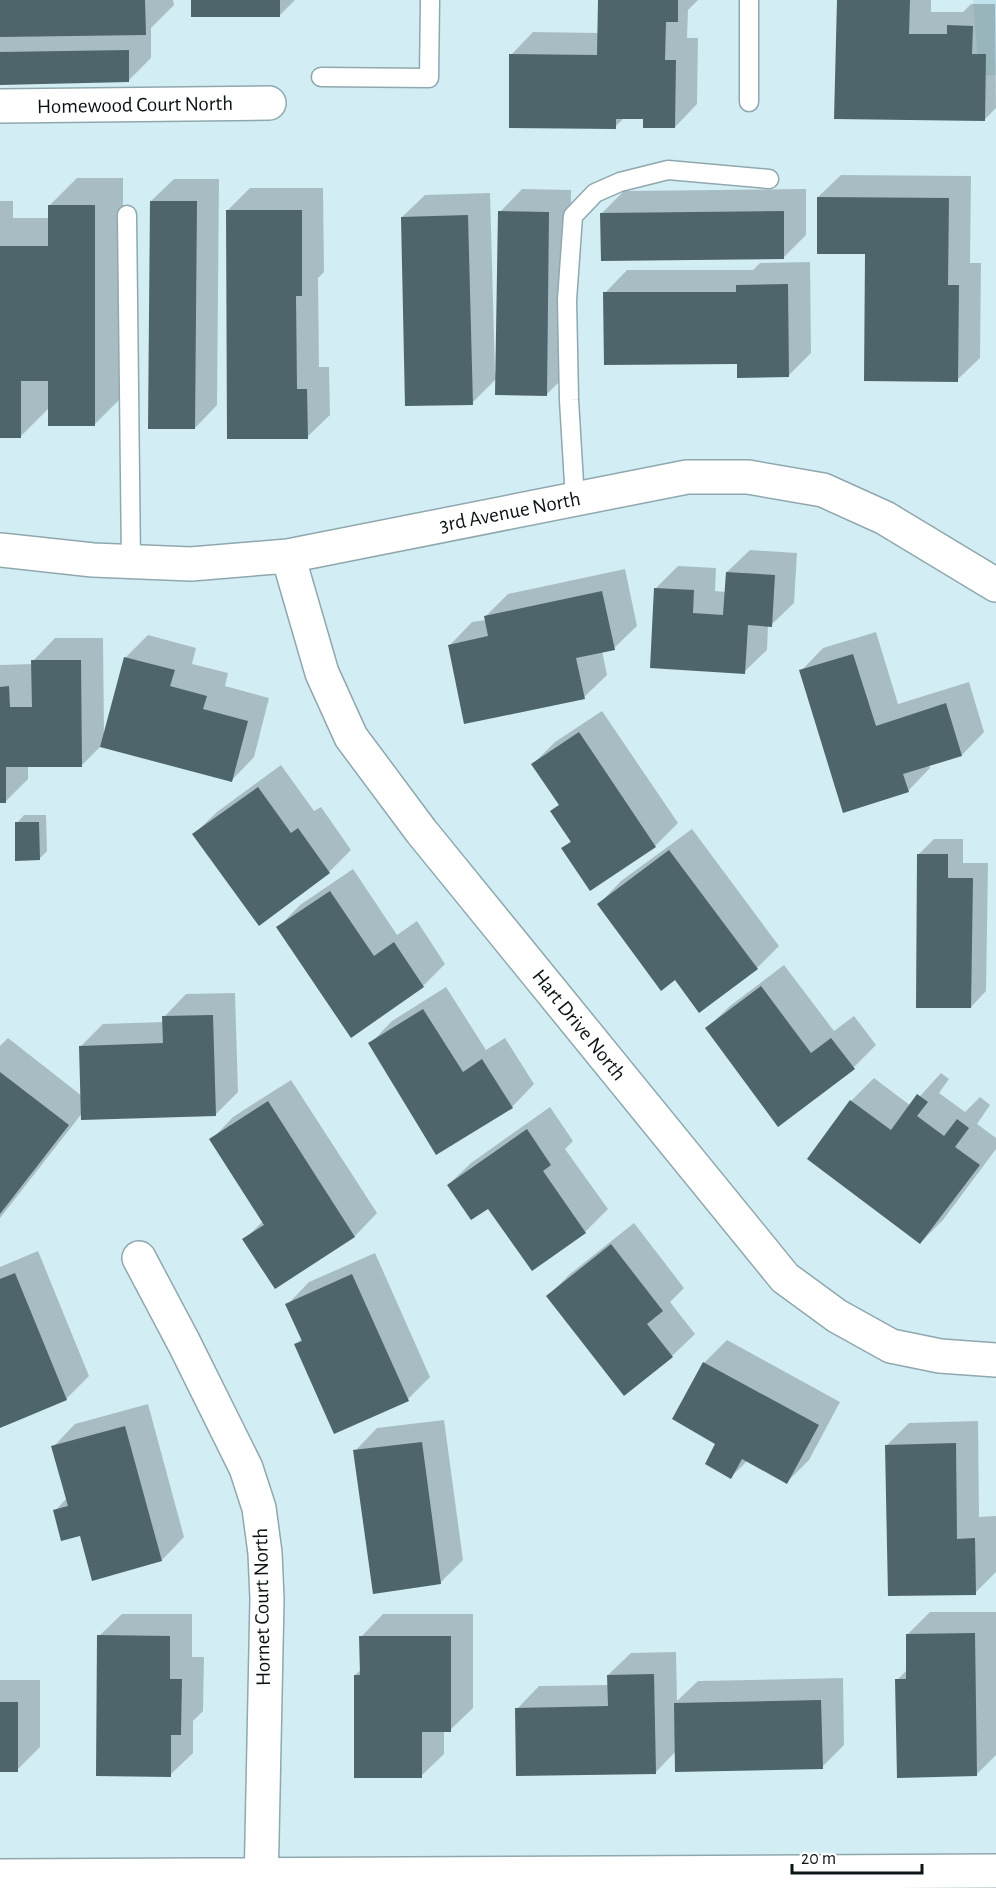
<svg xmlns="http://www.w3.org/2000/svg" width="996" height="1888" font-family="'Alegreya Sans',sans-serif">
	<style>
		.built { fill: #bfe3ec }
		.shadow { fill: #0003 }
		.building { fill: #4e656b }
		.lines { fill: none; stroke-linecap: round; stroke-linejoin: round }
		.service-casing { stroke: #8fa8ae; stroke-width: 21 }
		.minor-casing { stroke: #8fa8ae; stroke-width: 36 }
		.service { stroke: #fff; stroke-width: 18 }
		.minor { stroke: #fff; stroke-width: 33 }
		.labels { text-anchor: middle; dominant-baseline: central; stroke-width: 4.5; stroke-linejoin: round; paint-order: stroke }
		.street-label { font-size: 21px; fill: #0b1417; stroke: #fff }
	</style>
	<rect width="100%" height="100%" fill="#d3edf4"/>
	<path class="built" d="M973,0h23v75l-17,1z"/>
	<path class="shadow" d="M0,0h173l1,5 -23,23v30l-23,23 -128,2z
		M192,0h103l-16,16z
		M599,0h99l-10,10 -1,28h11l-1,66 -22,23 -31,-10h-19l-10,10 -104,-72 22,-23 66,1z
		M838,0h93v12h32l8,-8h24l1,104 -12,12z
		M841,175l130,1 -1,87h11l-1,95 -23,22 -91,-128 -48,-55z
		M77,178h46v218l-28,28 -46,-16 -29,29h-20v-236h13v17h36v-12z
		M174,179h45l-2,226 -22,23 -44,-227z
		M250,188h73l1,84 -6,6 1,89h10l1,48 -23,22 -80,-226z
		M522,189l49,1 -2,182 -23,23 -49,-17 -25,25 -70,-186 23,-22 65,-2 5,181h2l3,-162z
		M806,189v46l-23,23 -181,-45 22,-22z
		M810,262l1,91 -23,23 -50,-14 -133,-69 22,-23h126l7,-7z
		M750,550l47,3 -3,50 -23,22h-3l-1,25 -23,22 -88,-84 22,-22 38,2 -1,23 11,1 1,-20z
		M625,569l12,57 -23,22 -12,3 5,24 -23,22 -134,-52 22,-23 14,-2 -1,-3 23,-23z
		M876,632l22,72 71,-22 15,50 -22,23 -33,10 1,3 -22,23 -107,-120 22,-23z
		M148,635l48,13 -4,16 36,9 -3,13 44,12 -15,59 -22,23 -131,-34 -19,19h-54v14l-22,22h-6v-136l33,-1v-3l22,-23h48l1,97 21,-77z
		M602,711l76,112 -23,23 -64,43 -28,-41 9,-8 -20,-29 8,-7 -27,-40 22,-22z
		M281,765l33,46 7,-4 30,43 -22,22 -135,-38 23,-22z
		M24,815h22l1,36 -8,8 -22,-36z
		M692,829l87,117 -22,22 -82,10 -76,-74 22,-23z
		M934,839h29v24h25l-2,128 -15,16 -53,-152z
		M353,869l44,66 20,-14 28,43 -22,22 -145,-58 22,-23z
		M784,965l50,66 20,-15 22,29 -22,22 -147,-39 23,-22z
		M446,987l40,63 19,-12 29,46 -22,23 -142,-63 22,-23z
		M235,993l3,99 -22,22 -133,-2 -83,106v-172l8,-8 74,58 -1,-50 22,-22 61,-2v-5l22,-23z
		M941,1073l8,6 -10,14 26,19 15,-15 10,8 -13,19 19,14v11l-53,71 -23,23 -111,-84 42,-58 23,-23 37,28z
		M291,1080l86,133 -22,23 -80,51 -31,-47 19,-19 -52,-81 22,-23z
		M550,1107l23,34 -8,8 43,60 -23,23 -53,37 -44,-62 -40,-22 23,-22z
		M634,1223l50,65 -14,14 25,32 -23,22 -124,-60 22,-22z
		M38,1251l51,125 -23,23 -66,27v-159z
		M375,1253l55,124 -22,22 -112,-54 6,-7 -15,-33 22,-23z
		M727,1340l113,62 -31,58 -22,22 -40,-21 -16,16 -14,-34 -13,-80z
		M148,1404l36,133 -22,23 -81,-26 -26,-23 12,-13 -14,-51 22,-23z
		M444,1420l19,140 -23,23 -85,-132 22,-23z
		M978,1421l1,96 17,-1v56l-21,21 -88,-148 22,-22z
		M930,1612h66v143l-20,20 -79,-95 11,-11 -1,-34z
		M122,1614h70v43h12l-1,54 -10,10v32l-23,22 -71,-139z
		M383,1614h90v94l-23,22h-6v24l-23,22 -66,-101 6,-5v-33z
		M676,1652l1,49 21,-20 145,-3 1,67 -22,22 -146,-16 -20,21 -139,-63 22,-23 70,-1 -1,-10 23,-22z
		M0,1680h40v67l-23,23h-17z"/>
	<path class="building" d="M0,0h145l1,35 -146,2z
		M191,0h89v17h-89z
		M598,0h80v22h-12l-1,38h11l-1,68h-32v-9h-27v10l-107,-1v-74l88,1z
		M837,0h73l-1,34h38v-9l26,1 -1,28h14l-1,67 -151,-2z
		M129,50v32l-129,3v-33z
		M817,197l132,1 -1,87h11l-1,97 -94,-1 1,-127h-48z
		M150,201h47l-2,228h-47z
		M48,205h47v221h-47v-45h-27v57h-21v-192h48z
		M226,210h76v86h-6l1,93h10l1,50h-81z
		M498,211l51,1 -2,184 -52,-1z
		M784,211v48l-183,2 -1,-48z
		M468,215l5,190 -68,1 -4,-189z
		M788,284l1,93 -52,1v-14l-133,1 -1,-73h133v-7z
		M726,572l49,3 -3,52 -24,-2 -3,49 -95,-6 4,-80 40,2 -1,23 30,2z
		M602,591l13,59 -39,8 9,41 -121,25 -16,-79 40,-9 -4,-20z
		M853,654l23,72 70,-23 16,53 -59,18 6,18 -66,21 -44,-143z
		M124,657l51,13 -5,16 37,10 -4,13 45,12 -16,61 -132,-35z
		M31,660h50l1,107h-76v36h-6v-116l9,-1 1,21h22z
		M579,732l77,115 -66,44 -29,-43 10,-6 -21,-31 9,-6 -28,-41z
		M258,787l33,46 7,-5 32,45 -71,53 -67,-92z
		M15,822h24l1,38 -25,1z
		M669,850l89,119 -59,44 -24,-33 -14,11 -64,-87z
		M917,854h31v24h25l-2,130h-55z
		M330,891l44,65 20,-14 30,45 -73,51 -75,-111z
		M761,986l50,67 20,-15 24,31 -77,58 -73,-99z
		M423,1009l40,63 19,-13 31,49 -77,47 -68,-112z
		M213,1015l3,101 -135,4 -2,-74 84,-3 -1,-27z
		M0,1072l69,53 -69,89z
		M917,1094l11,8 -11,14 27,20 13,-17 12,9 -14,19 25,18 -60,79 -113,-85 43,-59 41,30z
		M268,1101l87,136 -80,52 -33,-50 22,-14 -55,-86z
		M527,1129l24,36 -8,6 43,62 -54,38 -44,-62 -17,11 -24,-35z
		M611,1244l52,67 -16,13 26,33 -49,39 -78,-100z
		M15,1273l52,127 -67,28v-149z
		M352,1274l57,127 -75,33 -40,-90 8,-3 -17,-37z
		M703,1362l116,63 -32,59 -45,-25 -11,20 -26,-15 10,-20 -43,-25z
		M125,1426l37,135 -70,20 -12,-45 -19,5 -8,-31 15,-4 -17,-60z
		M422,1442l19,142 -68,10 -20,-144z
		M956,1443l1,96 18,-1 1,57 -88,1 -3,-151z
		M975,1633l2,143 -80,2 -2,-99h11v-45z
		M97,1635l73,1v43h12l-1,56h-10v42l-75,-1z
		M359,1636h92v96h-29v46h-68v-103h6z
		M654,1674l2,100 -140,2 -1,-68 93,-2 -1,-31z
		M821,1700l2,69 -148,3 -1,-69z
		M0,1702h18v70h-18z"/>
	<g class="lines">
		<defs>
			<path id="service" d="M749,0v102
				M321,77l108,1 1,-78
				M127,215l4,347
				M575,500l-6,-100 -2,-100 6,-84 22,-23 25,-11 48,-12 101,9"/>
			<path id="minor" d="M0,106l269,-3
				M0,550l93,10 98,4 97,-8 399,-79h61l75,13 62,28 111,67
				M288,556l34,117 29,64 70,94 364,447 52,38 54,30 49,10 56,4
				M139,1258l45,85 62,125 13,40 6,45 2,46 -6,289
				M0,1876l996,-5"/>
		</defs>
		<use href="#service" class="service-casing"/>
		<use href="#minor" class="minor-casing"/>
		<use href="#service" class="service"/>
		<use href="#minor" class="minor"/>
	</g>
	<g class="labels">
		<g class="street-label">
			<text transform="translate(135 105) rotate(-1)">Homewood Court North</text>
			<text transform="translate(510 512) rotate(-11)">3rd Avenue North</text>
			<text transform="translate(579 1025) rotate(51)">Hart Drive North</text>
			<text transform="translate(262 1607) rotate(-91)">Hornet Court North</text>
		</g>
	</g>
	<path d="M792 1864v9h130v-9" fill="none" stroke="#0b1417" stroke-width="3"/>
	<text x="801" y="1864" font-size="18" fill="#0b1417" stroke="#ffffff" stroke-width="4.5" paint-order="stroke">20 m</text>
</svg>
